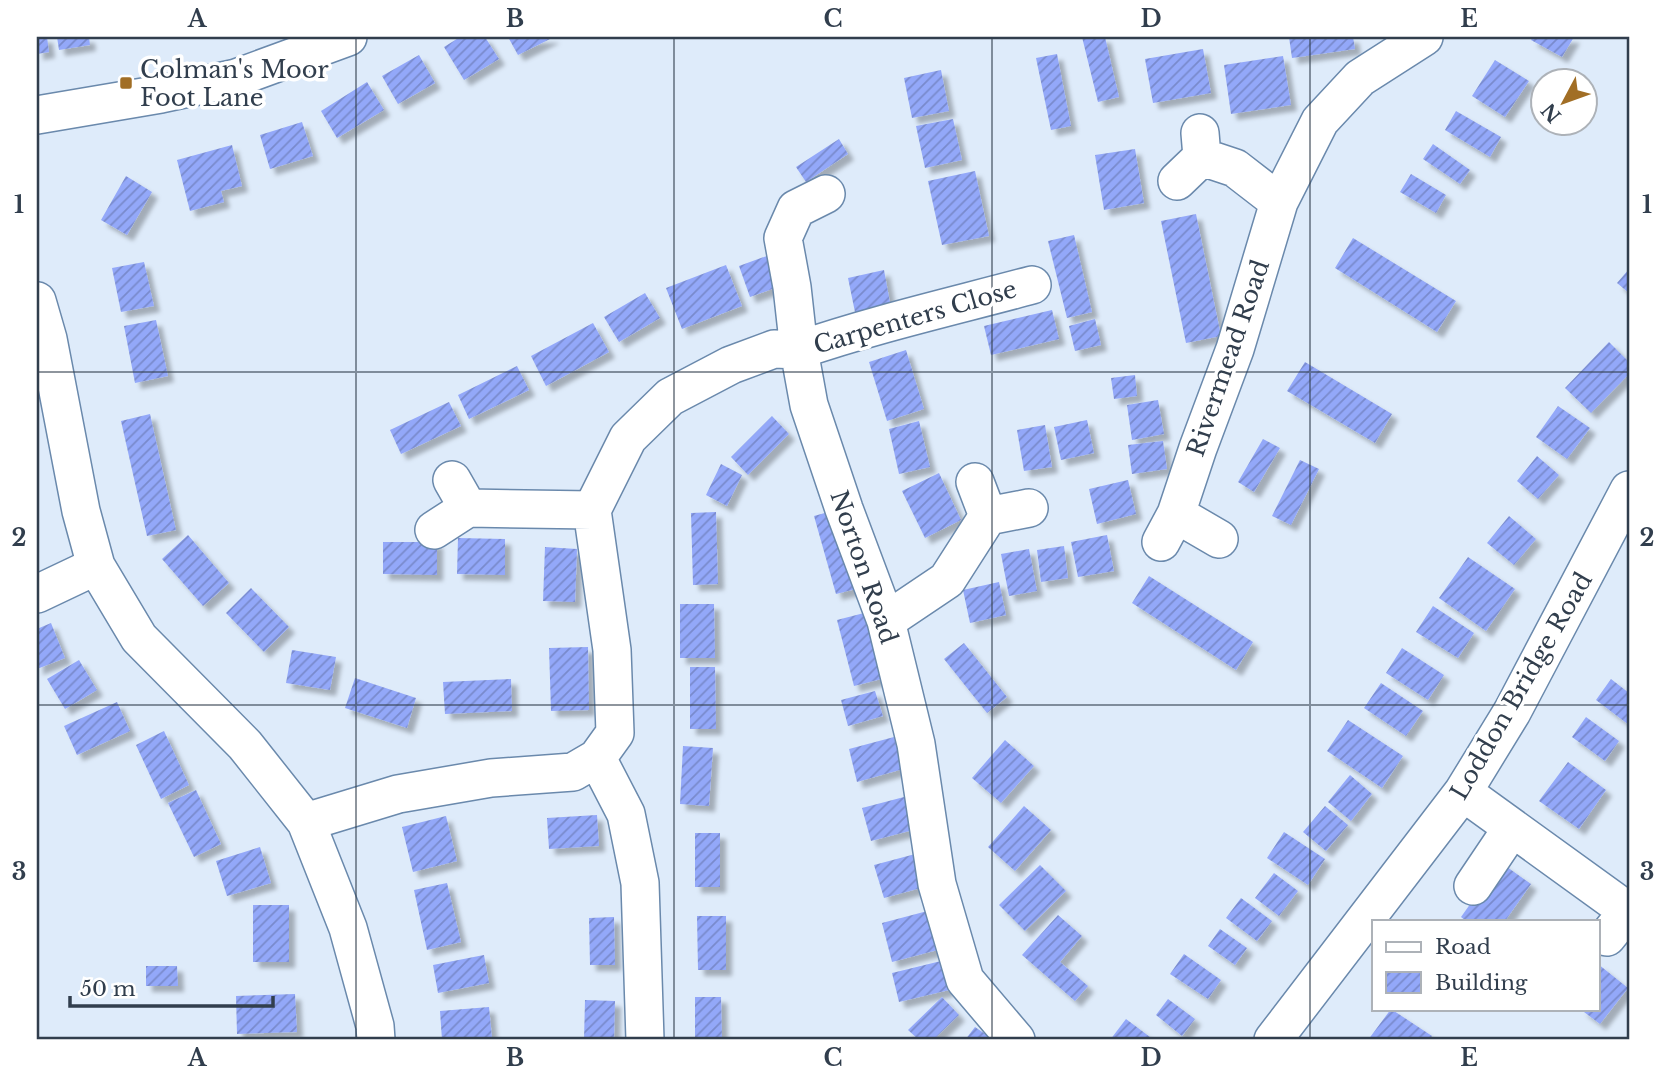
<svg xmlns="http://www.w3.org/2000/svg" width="1666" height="1077" font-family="'Libre Baskerville',serif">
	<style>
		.building { fill: url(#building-hatch); filter: url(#shadow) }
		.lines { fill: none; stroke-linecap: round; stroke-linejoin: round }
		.minor-casing { stroke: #6a89ac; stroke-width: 40 }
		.minor { stroke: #fff; stroke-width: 37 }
		.grid { fill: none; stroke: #313e4d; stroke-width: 2; stroke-opacity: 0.55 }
		.poi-dot { fill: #a16e25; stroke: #fff; stroke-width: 2.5 }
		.labels { text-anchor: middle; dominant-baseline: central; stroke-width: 7; stroke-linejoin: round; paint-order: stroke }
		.poi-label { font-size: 24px; fill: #313e4d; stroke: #fff; text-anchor: start }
		.street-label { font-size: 24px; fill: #313e4d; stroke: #fff }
		.neatline { fill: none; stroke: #313e4d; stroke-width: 2.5 }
		.grid-label { font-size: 23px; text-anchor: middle; font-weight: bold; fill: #313e4d }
	</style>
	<defs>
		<pattern id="building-hatch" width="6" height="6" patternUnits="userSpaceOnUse" patternTransform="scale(1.75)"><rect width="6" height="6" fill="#93a8f9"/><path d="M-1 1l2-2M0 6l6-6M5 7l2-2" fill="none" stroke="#798acc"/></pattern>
		<filter id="shadow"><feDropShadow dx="6" dy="6" stdDeviation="2" flood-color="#0004"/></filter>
	</defs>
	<rect width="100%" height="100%" fill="#deebfa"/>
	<path class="building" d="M37,37h10l2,15 -12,2z
		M57,37h32l1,8 -31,5z
		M460,37h25l14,22 -35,21 -20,-33z
		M508,37h46l-36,18z
		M1082,37h23l14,60 -21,5z
		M1289,37h64l2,12 -63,9z
		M1533,37h41l-12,20 -31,-17z
		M1203,49l8,44 -58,10 -8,-44z
		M1057,54l14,72 -20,4 -15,-72z
		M419,55l16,28 -37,21 -16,-28z
		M1283,56l8,49 -60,9 -7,-49z
		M1495,60l34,21 -24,36 -33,-21z
		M941,70l8,41 -37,7 -8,-40z
		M367,82l17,28 -47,28 -16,-27z
		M1456,111l45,26 -11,20 -45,-27z
		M953,119l9,41 -37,8 -9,-42z
		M302,122l11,34 -43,13 -10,-34z
		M839,139l9,15 -42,28 -10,-15z
		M1433,144l37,26 -10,14 -37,-25z
		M232,145l10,41 -21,5 3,11 -34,9 -13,-51z
		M1135,149l9,54 -40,7 -9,-55z
		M975,171l14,65 -47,9 -14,-64z
		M1411,174l35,21 -10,18 -36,-21z
		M126,176l26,16 -25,43 -26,-15z
		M1196,214l25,122 -35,7 -25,-122z
		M1074,235l18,77 -25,6 -19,-77z
		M1353,238l103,63 -19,31 -102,-64z
		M775,253l11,31 -36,13 -11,-31z
		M144,262l10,44 -33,6 -9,-44z
		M726,265l16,41 -60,23 -16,-41z
		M1629,269v24l-12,-10z
		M884,270l7,38 -35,9 -8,-39z
		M645,293l15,25 -41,24 -15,-25z
		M1052,310l7,29 -68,16 -7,-29z
		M1095,319l6,26 -26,6 -6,-25z
		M156,320l12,56 -33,7 -11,-57z
		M593,323l16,29 -63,34 -15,-30z
		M1609,342l20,20v12l-38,39 -26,-25z
		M906,350l18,59 -37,12 -18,-59z
		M1305,362l87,52 -17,29 -88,-52z
		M517,366l12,24 -60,29 -11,-24z
		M1135,375l2,21 -23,3 -3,-21z
		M1158,400l6,34 -32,6 -5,-35z
		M449,402l12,24 -60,28 -11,-24z
		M1558,406l32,22 -23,31 -31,-22z
		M150,414l26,116 -29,6 -26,-115z
		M772,416l17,18 -41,41 -17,-18z
		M1087,420l7,33 -33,7 -7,-33z
		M919,421l11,46 -31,7 -10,-45z
		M1045,425l7,42 -28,4 -7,-41z
		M1263,439l17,9 -26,44 -16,-10z
		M1163,441l4,28 -35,5 -4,-29z
		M1537,456l22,19 -21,24 -21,-18z
		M1300,460l19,9 -28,56 -19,-9z
		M721,464l21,11 -15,31 -21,-11z
		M939,473l22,47 -36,18 -23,-47z
		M1128,480l8,34 -39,10 -8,-35z
		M839,509l21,79 -24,6 -22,-78z
		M716,512l2,72 -25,1 -2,-72z
		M1509,516l27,23 -22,26 -27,-22z
		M188,535l41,48 -26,23 -41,-47z
		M1107,535l7,36 -36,6 -7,-35z
		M458,538l47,1v36l-48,-1z
		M383,542h54v33l-54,-1z
		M1064,546l4,32 -27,4 -4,-32z
		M545,547l32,2 -2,53 -32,-1z
		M1029,549l8,42 -28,5 -8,-42z
		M1468,557l47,32 -29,42 -47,-33z
		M1149,576l104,66 -17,28 -104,-67z
		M999,582l7,33 -36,8 -7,-33z
		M251,588l38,39 -25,25 -38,-39z
		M680,604h34l1,54h-35z
		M1433,606l41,27 -16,25 -42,-26z
		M868,612l17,66 -31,8 -17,-66z
		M51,623l14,35 -28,11v-40z
		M964,643l43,54 -20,16 -43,-54z
		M588,647l1,63 -38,1 -2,-63z
		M1402,648l42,27 -16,25 -42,-27z
		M292,650l44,7 -6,33 -44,-7z
		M79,660l18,30 -32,19 -18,-30z
		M690,667h25l1,62h-26z
		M355,678l61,20 -9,30 -62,-20z
		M511,679l1,32 -67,3 -2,-32z
		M1611,679l18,14v32l-33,-25z
		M1381,683l42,28 -17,25 -42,-28z
		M875,691l8,25 -35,10 -7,-26z
		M117,702l13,29 -53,24 -13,-29z
		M1586,717l33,24 -14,20 -33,-24z
		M1348,720l55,36 -21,32 -55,-37z
		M164,731l25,54 -28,14 -25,-54z
		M894,737l9,32 -46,13 -8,-33z
		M1005,740l29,26 -33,37 -29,-25z
		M683,746l30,2 -4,58 -29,-2z
		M1568,762l38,28 -27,39 -40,-28z
		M1350,775l22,19 -21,27 -23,-19z
		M196,790l25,54 -27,13 -26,-54z
		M904,797l9,33 -42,11 -9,-33z
		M1024,806l27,24 -36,41 -27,-24z
		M1325,806l23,19 -22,26 -23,-19z
		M597,815l2,31 -50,3 -2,-31z
		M446,816l11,45 -44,11 -11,-45z
		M1284,832l41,27 -17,26 -41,-27z
		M695,833h25v54h-25z
		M260,847l11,36 -44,13 -11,-35z
		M919,853l9,33 -44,12 -10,-33z
		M1500,862l31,22 -26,37h-39l-5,-4z
		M1040,865l26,26 -41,40 -26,-26z
		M1274,873l24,18 -19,25 -24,-18z
		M447,883l14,59 -34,8 -13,-60z
		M1241,898l31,23 -15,20 -31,-23z
		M253,905h36v57h-36z
		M935,909l10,39 -53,14 -10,-39z
		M1058,915l24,21 -22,26 28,24 -13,15 -53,-46z
		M697,916h29v54h-28z
		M614,917l1,48h-25l-1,-47z
		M1220,929l27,19 -12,17 -27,-19z
		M1184,954l37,26 -13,19 -38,-25z
		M484,955l5,28 -51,10 -5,-28z
		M941,961l8,29 -50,12 -7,-29z
		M1598,964l30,24 -28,36 -20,-15h18z
		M146,966h31l1,20h-32z
		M295,994l2,38 -60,2 -1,-38z
		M695,997h26l1,43h-27z
		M942,997l17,18 -26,25h-14l-11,-10z
		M1168,999l27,20 -13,17 -26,-21z
		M585,1000l30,1 -1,39h-30z
		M489,1007l3,31 -50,2 -2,-29z
		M1391,1009l41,27 -3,4h-61z
		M1126,1019l28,21h-44z
		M975,1027l19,13h-29z"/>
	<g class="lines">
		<defs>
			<path id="minor" d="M37,115l124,-21 75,-16 112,-41
				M1200,133l2,24 33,11 44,34
				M1177,181l25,-24
				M826,194l-30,15 -13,29 9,49 7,63c76,-26 155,-44 233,-65
				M37,301l11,38 33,172 15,55 43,72 106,107 61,77 42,106 27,98 1,14
				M452,480l16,28
				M975,482l13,34
				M1176,514l43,25
				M434,530l34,-22 124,2
				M1161,542l15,-28 22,-66 37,-99 44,-147 41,-81 40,-43 64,-41
				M37,594l59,-28
				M886,621l61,-41 41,-64 41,-8
				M597,758l29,56 14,69 5,157
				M1463,792l166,120
				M306,822l92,-28 93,-16 82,-6 24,-14 18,-25 -3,-83 -20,-140 36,-72 42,-41 61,-32 43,-16 25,1 10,55 35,104 42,112 30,123 21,140 28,96 51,60
				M1473,886l39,-58
				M1607,937l21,-26
				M1273,1040l190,-248 49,-80 117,-222"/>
		</defs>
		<use href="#minor" class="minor-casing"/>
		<use href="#minor" class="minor"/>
	</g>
	<path class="grid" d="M356,37v1003M674,37v1003M992,37v1003M1310,37v1003M37,372h1592M37,705h1592"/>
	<rect class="poi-dot" x="119" y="76" width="14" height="14" rx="3.5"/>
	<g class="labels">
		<g class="poi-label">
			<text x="140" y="69">Colman's Moor<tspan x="140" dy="28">Foot Lane</tspan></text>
		</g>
		<g class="street-label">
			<text transform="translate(915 317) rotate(-16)">Carpenters Close</text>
			<text transform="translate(1228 358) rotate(-71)">Rivermead Road</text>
			<text transform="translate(864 567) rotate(71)">Norton Road</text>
			<text transform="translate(1521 686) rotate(-60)">Loddon Bridge Road</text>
		</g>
	</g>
	<rect width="1666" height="1077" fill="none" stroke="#ffffff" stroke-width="77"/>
	<rect x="1372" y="920" width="228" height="91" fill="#ffffff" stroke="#adb2b8" stroke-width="2"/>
	<rect x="1386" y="942" width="35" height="10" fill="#ffffff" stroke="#adb2b8" stroke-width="2"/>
	<text x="1435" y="954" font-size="21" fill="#313e4d">Road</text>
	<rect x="1386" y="972" width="35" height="21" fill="url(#building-hatch)" stroke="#adb2b8" stroke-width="2"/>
	<text x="1435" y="990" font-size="21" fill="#313e4d">Building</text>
	<g transform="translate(1564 102) rotate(229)"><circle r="33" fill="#ffffff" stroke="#adb2b8" stroke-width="2"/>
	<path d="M0-5L12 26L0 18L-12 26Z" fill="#a16e25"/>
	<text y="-10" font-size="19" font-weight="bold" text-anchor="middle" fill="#313e4d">N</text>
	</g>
	<path d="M70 996v10h203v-10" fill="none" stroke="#313e4d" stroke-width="3.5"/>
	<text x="80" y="996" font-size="21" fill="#313e4d" stroke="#ffffff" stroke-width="5" paint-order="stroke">50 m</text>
	<rect x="38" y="38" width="1590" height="1000" class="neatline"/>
	<g class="grid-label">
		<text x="197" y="27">A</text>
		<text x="515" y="27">B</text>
		<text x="833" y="27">C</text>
		<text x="1151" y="27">D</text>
		<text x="1469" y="27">E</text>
		<text x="19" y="213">1</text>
		<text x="1647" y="213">1</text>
		<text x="19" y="546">2</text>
		<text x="1647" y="546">2</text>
		<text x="19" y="880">3</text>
		<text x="1647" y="880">3</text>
		<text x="197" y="1066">A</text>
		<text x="515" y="1066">B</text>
		<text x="833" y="1066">C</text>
		<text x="1151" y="1066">D</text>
		<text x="1469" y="1066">E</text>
	</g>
</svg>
